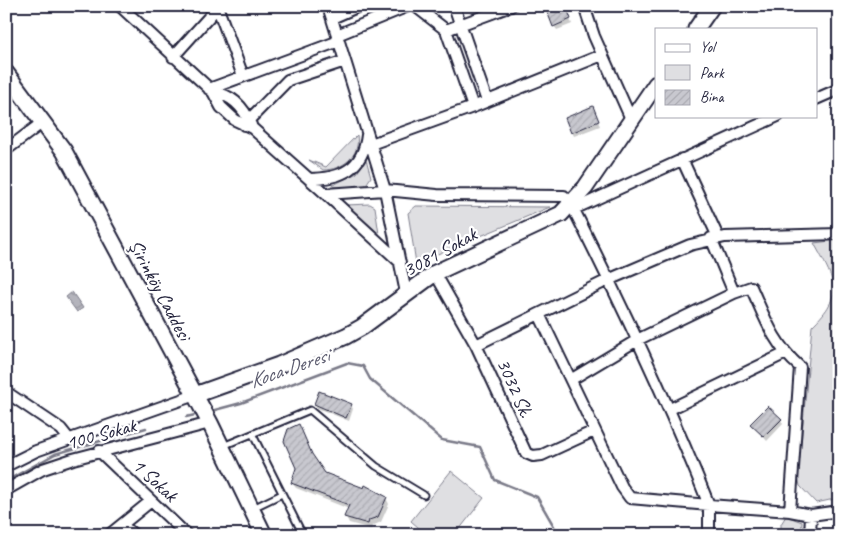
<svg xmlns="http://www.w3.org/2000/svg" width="845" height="541" font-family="Caveat,sans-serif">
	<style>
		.green { fill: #dfdfe2; stroke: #80808e }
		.water { fill: url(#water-waves); stroke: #7a7a88 }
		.shadow { fill: #0003 }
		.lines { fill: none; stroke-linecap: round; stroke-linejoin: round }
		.stream { stroke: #7a7a88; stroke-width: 2.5 }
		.building { fill: url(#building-hatch); stroke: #22223b }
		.lane-casing { stroke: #22223b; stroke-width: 9 }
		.street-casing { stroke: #22223b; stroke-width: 14 }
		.secondary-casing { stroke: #22223b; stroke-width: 19 }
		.lane { stroke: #fff; stroke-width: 5 }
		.street { stroke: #fff; stroke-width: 10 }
		.secondary { stroke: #fff; stroke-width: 15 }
		.labels { text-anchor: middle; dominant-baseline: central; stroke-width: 4.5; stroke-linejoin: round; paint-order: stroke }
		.street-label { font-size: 20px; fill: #22223b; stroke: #fff }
		.water-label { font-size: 21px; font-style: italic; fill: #5c5c6f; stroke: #fff }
	</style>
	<defs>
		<pattern id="water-waves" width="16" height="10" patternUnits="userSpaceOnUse" patternTransform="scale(1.25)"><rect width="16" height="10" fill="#b4b4bc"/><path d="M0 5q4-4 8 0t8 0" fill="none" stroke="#9a9aa2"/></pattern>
		<pattern id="building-hatch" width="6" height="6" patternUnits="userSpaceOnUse" patternTransform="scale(1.25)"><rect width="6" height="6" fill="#c8c8cf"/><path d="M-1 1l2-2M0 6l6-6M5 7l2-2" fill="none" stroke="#acacb3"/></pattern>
	</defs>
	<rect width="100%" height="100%" fill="#fff"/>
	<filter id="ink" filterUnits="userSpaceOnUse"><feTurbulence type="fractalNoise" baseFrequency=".02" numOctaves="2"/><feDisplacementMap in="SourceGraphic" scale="10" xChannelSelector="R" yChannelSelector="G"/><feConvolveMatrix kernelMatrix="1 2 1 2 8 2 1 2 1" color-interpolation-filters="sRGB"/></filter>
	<g filter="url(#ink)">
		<path class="green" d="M357,135c4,21 -15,35 -34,35l-14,-10 17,7z
			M366,159l5,18 -6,9 -36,1 28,-14z
			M370,204l5,3 4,27 -33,-29z
			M416,206l134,1 -134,56 -8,-50z
			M839,240v258l-23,5 -16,-17 -2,-10 14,-150c33,-32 23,-44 2,-83z
			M451,471l33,27 -29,37h-28l-16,-14z
			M786,516l16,6 -1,13h-20v-11z"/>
		<path class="water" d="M72,292l11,16 -6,4 -11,-15z"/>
		<path class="shadow" d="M565,6l7,18 -15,6 -3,-4z
			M594,112l6,14 -26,10 -2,-4z
			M315,404l36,1 2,4 -4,12 -32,-13z
			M781,420l2,4 -16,17 -15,-17z
			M314,459l10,15 62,24 3,6 -8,18 -9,4 -1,3 -22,-6 -3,-6 3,-8 -53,-21 -4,-5z
			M737,532l1,3h-20v-1z"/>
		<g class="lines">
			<path class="stream" d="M211,411l30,-8 106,-40 16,3 7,13 72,61 38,7 15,33 42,17 22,38
				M186,417l9,-2
				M6,481l49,-27 91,-26"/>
		</g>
		<path class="building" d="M545,6h21l5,13 -18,8z
			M593,106l6,15 -28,12 -6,-15z
			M319,391l33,13 -6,14 -32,-14z
			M768,406l14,13 -18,18 -14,-13z
			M299,424l13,30 13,19 39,15 1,-3 22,12 -9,20 -9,3 -1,4 -24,-7 5,-12 -58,-22 5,-15 -12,-27 4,-12z"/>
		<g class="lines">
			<defs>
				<path id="lane" d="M253,435l50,100
					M223,446l87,-36 66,56 48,29
					M253,508l29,-14"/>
				<path id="street" d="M120,6l93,86 8,15 14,13 17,8 74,66 59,-4 52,5 127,1 7,8c50,99 97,198 138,301l81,6 21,4 28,-4
					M217,6l26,70
					M328,6l57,184 21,103
					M454,6l33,95
					M584,6l10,30 37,83
					M332,18l27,-12
					M446,30l65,-24
					M337,35l71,-29
					M173,57l45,-50
					M209,89l130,-48
					M213,92c19,3 31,15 38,33
					M816,99l23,-10
					M473,107l129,-52
					M244,125l44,-45 57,-19
					M371,144l102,-37 -27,-77 -31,-24
					M6,150l37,-28
					M682,159l36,78
					M309,179c32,0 54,-10 58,-44
					M326,194l74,68
					M574,209l204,-93
					M711,238l23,55 17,-6c14,31 23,58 49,80l-10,144
					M435,273l41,72 50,108 7,3 9,-1 52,-24
					M539,314l83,173 8,11 79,7v30
					M476,345l132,-65 82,-35 35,-8 114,-3
					M572,379l67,-40 95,-46
					M6,392l55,37 8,10
					M670,409l114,-55
					M99,451l88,84
					M6,466l30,-15 159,-56
					M6,490l37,-21 30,-10 137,-36
					M122,525l12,10
					M109,535l42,-34
					M810,535l1,-20"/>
				<path id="secondary" d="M696,29l16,-23
					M6,73l58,78 146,272 54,112
					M195,395l84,-30 67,-29 16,-9 73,-54 126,-59 24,-26 71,-104"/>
			</defs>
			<use href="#lane" class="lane-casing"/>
			<use href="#street" class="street-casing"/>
			<use href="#secondary" class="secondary-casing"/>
			<use href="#lane" class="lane"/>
			<use href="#street" class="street"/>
			<use href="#secondary" class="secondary"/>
		</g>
	</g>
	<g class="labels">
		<g class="street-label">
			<text transform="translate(440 252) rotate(-29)">3081 Sokak</text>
			<text transform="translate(160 290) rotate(62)">Şirinköy Caddesi</text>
			<text transform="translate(515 388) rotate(66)">3032 Sk.</text>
			<text transform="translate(101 434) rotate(-15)">100 Sokak</text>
			<text transform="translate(155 480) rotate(43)">1 Sokak</text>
		</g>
		<g class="water-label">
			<text transform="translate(289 368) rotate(-19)">Koca Deresi</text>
		</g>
	</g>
	<rect width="845" height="541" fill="none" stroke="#fff" stroke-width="25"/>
	<rect x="12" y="12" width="820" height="516" fill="none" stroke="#22223b" stroke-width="2" filter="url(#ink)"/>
	<rect x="655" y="28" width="162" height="90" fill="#ffffff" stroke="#a7a7b1"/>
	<rect x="665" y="44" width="25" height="8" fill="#ffffff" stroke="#a7a7b1"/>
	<text x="700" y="52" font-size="15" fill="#22223b">Yol</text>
	<rect x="665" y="65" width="25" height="15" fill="#dfdfe2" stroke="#a7a7b1"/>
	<text x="700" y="78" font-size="15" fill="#22223b">Park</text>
	<rect x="665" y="90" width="25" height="15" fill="url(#building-hatch)" stroke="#a7a7b1"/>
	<text x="700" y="102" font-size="15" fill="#22223b">Bina</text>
</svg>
